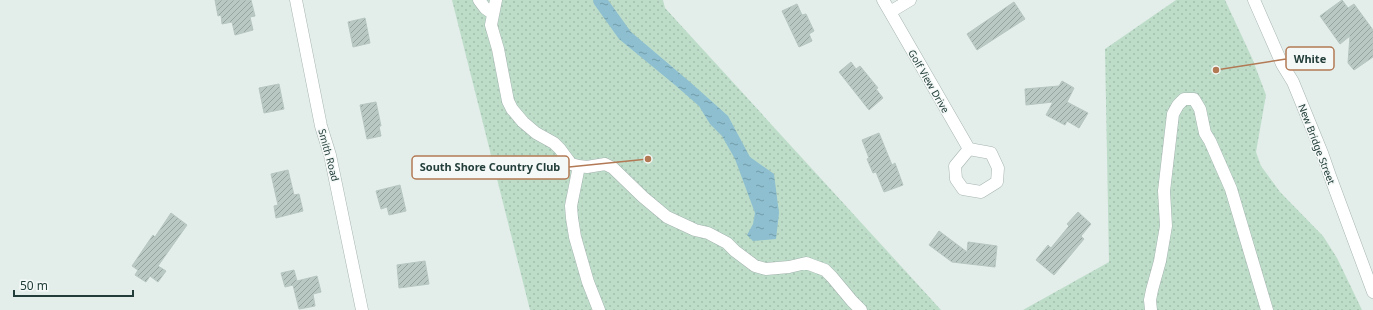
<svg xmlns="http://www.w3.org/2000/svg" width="1373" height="310" font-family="'Noto Sans',sans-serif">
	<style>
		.grass { fill: url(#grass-dots) }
		.water { fill: url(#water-ripples) }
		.building { fill: url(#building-hatch); stroke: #b6c6c1 }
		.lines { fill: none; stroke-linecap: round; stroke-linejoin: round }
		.minor-casing { stroke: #a6b5b2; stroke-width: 13 }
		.minor { stroke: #fff; stroke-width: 12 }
		.labels { text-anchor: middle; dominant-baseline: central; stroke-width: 3; stroke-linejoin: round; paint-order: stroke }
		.street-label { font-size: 10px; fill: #233e3a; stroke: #f4f9f7 }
		.leader { fill: none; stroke: #b27954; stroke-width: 1.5 }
		.callout-dot { fill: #b27954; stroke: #f4f9f7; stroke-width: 1.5 }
		.callout { fill: #f4f9f7; stroke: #b27954; stroke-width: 1.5 }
		.callout-label { font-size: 11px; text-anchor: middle; font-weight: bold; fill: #233e3a }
	</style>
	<defs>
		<pattern id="grass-dots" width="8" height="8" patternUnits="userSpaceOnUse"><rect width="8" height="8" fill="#bdddc9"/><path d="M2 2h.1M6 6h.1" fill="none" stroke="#a2bfad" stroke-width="1.8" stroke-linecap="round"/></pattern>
		<pattern id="water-ripples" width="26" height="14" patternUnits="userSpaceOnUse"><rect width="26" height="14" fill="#8dbfd0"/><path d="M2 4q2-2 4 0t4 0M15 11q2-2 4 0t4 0" fill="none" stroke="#739daa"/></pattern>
		<pattern id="building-hatch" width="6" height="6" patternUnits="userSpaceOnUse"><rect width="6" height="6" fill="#b9c8c3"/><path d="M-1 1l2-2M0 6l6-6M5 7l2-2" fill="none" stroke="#96a49f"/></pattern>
	</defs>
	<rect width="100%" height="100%" fill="#e3edea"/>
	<path class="grass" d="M452,0h211l2,8 276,302h-411z
		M1176,0h49l27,58 14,37 -10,57 5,14 19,26 43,44 14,22 25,52h-339l86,-48 -4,-213z"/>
	<path class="water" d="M593,0h15l23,32 59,50 38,34 22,41 24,17 5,39 -3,26 -23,2 -6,-6 6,-11 2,-11 -20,-54 -13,-23 -12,-12 -11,-18 -24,-21 -56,-46 -25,-35z"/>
	<path class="building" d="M215,0h36l4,16 -5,1 3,13 -18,5 -3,-13 -10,2 -1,-9 -3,1z
		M1342,0l6,8 6,-4 19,26v27l-19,13 -6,-7 2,-27 -10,8 -20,-28z
		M1014,2l11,17 -48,31 -10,-16z
		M797,4l5,11 4,-1 8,17 -5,3 3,7 -13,6 -17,-36z
		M365,18l5,25 -17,4 -5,-25z
		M851,62l5,7 4,-3 18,22 -2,1 7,9 -14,12 -30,-38z
		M1062,81l12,7 -7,14 21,11 -9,15 -12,-7 -2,4 -19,-10 7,-13 -27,3 -1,-16 34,-3z
		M279,84l5,25 -20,4 -5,-25z
		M376,102l5,24h-2l2,10 -14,3 -7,-34z
		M879,133l13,32 3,-2 8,22 -19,7 -8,-20 -3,1 -6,-14 2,-1 -7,-18z
		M288,170l6,25 5,-1 4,17 -27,7 -2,-12 4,-1 -7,-31z
		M400,185l6,26 -17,4 -2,-8 -6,2 -5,-18z
		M1078,212l13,12 -10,12 3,3 -30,36 -18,-15 12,-15 3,3 18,-22 -2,-2z
		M171,213l16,12 -29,41 8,5 -8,11 -8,-6 -4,6 -11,-7 3,-5 -6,-4 21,-31 2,2z
		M939,231l28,21 1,-10 29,4 -2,21 -43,-5 -23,-17z
		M425,261l4,23 -30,4 -2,-23z
		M294,270l3,11 20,-5 4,16 -8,2 2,12 -16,3 -6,-24 -8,2 -4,-14z"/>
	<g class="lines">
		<defs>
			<path id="minor" d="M296,0l25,126 9,29 32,155
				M479,0l6,8 7,5
				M496,0l-5,25 7,24 10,52 4,8 11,13 13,11 18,10 6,6 11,15 8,2 8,1 18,-3 8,4 30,29 24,20 28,13 13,3 19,10 8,8 20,15 11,3 23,-2 17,-4 19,7 7,7 20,24 9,9
				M883,0l7,12
				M910,0l-20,12 79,137
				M1254,0l28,64 11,18 29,71 8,23 43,116
				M969,149l22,4 7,15 -1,14 -16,10 -18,-3 -7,-10 -1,-13z
				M579,166l-8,40 1,12 3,19 13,45 11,28
				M1151,310l-1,-10 2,-10 8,-29 6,-35 -2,-35 9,-77 5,-9 6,-6h10l6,10 5,24 5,8 21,48 36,121"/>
		</defs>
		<use href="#minor" class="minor-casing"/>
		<use href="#minor" class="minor"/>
	</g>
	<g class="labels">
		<g class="street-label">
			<text transform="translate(929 81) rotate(60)">Golf View Drive</text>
			<text transform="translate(1317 144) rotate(69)">New Bridge Street</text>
			<text transform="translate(329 155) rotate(75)">Smith Road</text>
		</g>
	</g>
	<path class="leader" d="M1216 70L1286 59M648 159L569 167"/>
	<g class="callout-dot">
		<circle cx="1216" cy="70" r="4"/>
		<circle cx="648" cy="159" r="4"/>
	</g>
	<g class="callout">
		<rect x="1286" y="47" width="48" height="23" rx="4"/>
		<rect x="412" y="156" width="157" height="23" rx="4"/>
	</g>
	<g class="callout-label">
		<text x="1310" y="63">White</text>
		<text x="490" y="171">South Shore Country Club</text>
	</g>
	<path d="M14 290v6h119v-6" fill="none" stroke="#233e3a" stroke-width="2"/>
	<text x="20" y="290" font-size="12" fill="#233e3a" stroke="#f4f9f7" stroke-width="3" paint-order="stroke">50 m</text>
</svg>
